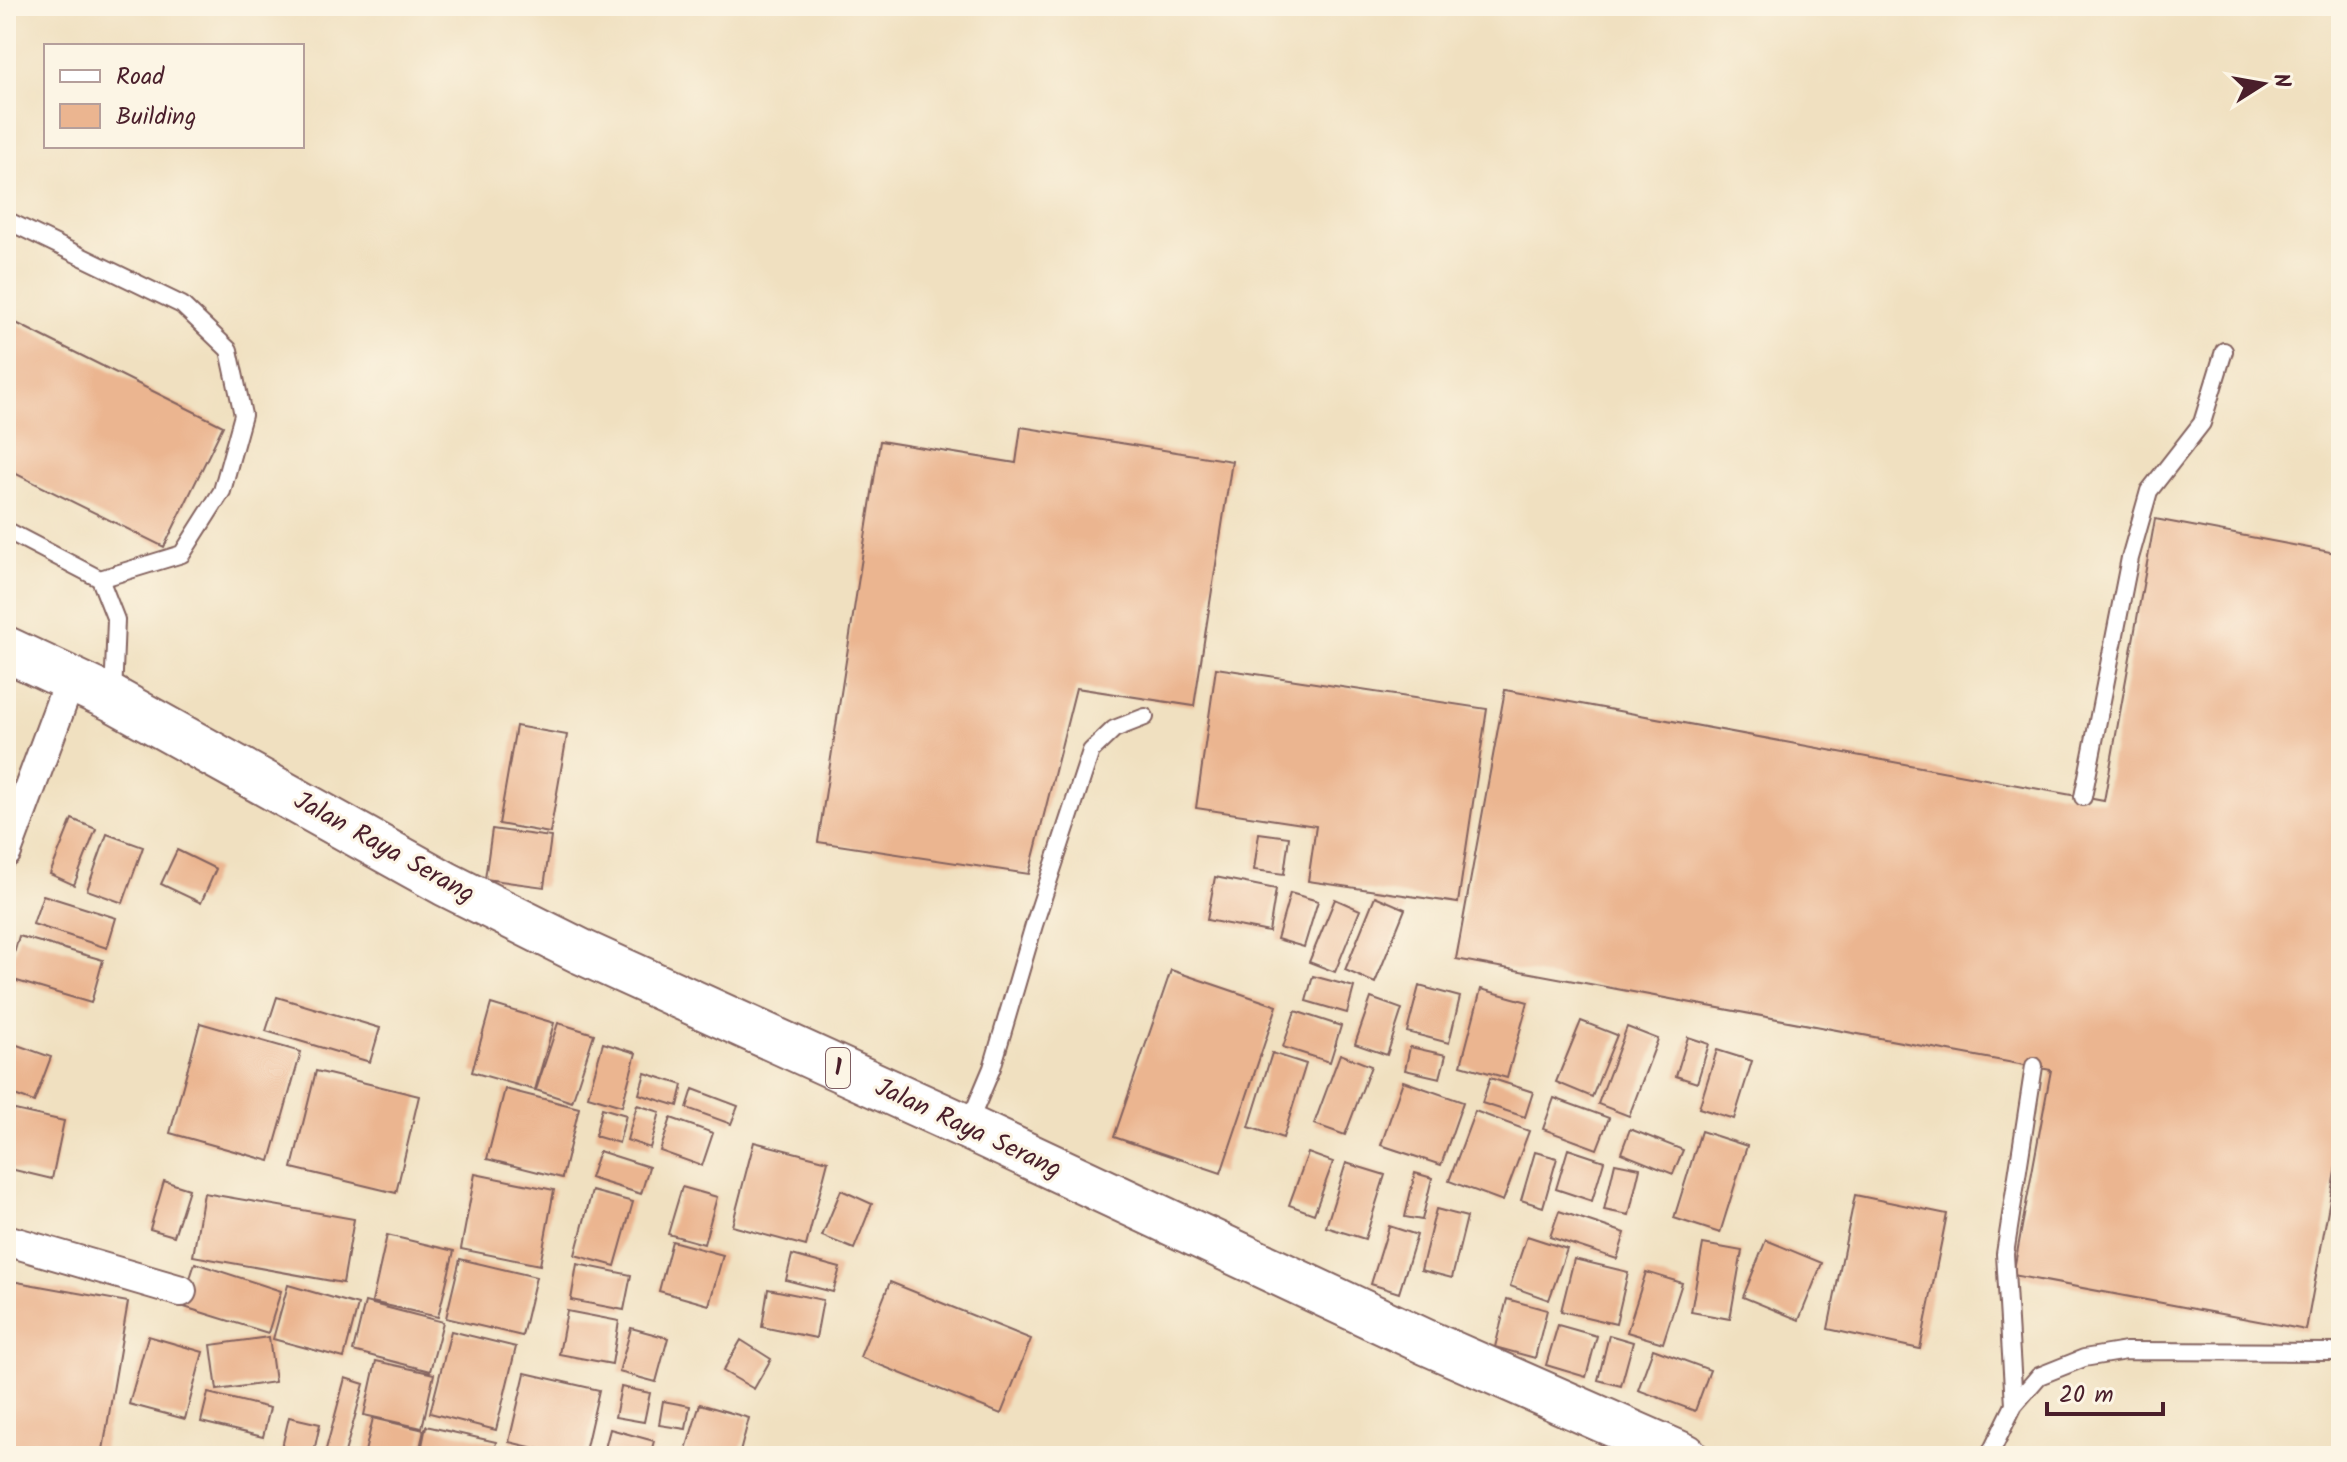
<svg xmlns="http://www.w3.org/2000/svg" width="2347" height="1462" font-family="Kalam,sans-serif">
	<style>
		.building { fill: #ebb590 }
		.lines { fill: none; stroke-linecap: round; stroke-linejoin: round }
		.service-casing { stroke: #84635f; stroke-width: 20 }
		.minor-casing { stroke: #84635f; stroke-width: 34 }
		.trunk-casing { stroke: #84635f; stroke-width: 48 }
		.service { stroke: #fff; stroke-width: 16 }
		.minor { stroke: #fff; stroke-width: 30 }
		.trunk { stroke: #fff; stroke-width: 44 }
		.labels { text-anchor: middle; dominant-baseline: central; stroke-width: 6; stroke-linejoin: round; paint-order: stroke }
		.shield { fill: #fcf5e5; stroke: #7f5f63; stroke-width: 2 }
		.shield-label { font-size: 24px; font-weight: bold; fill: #4a1f2b }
		.street-label { font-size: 26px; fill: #4a1f2b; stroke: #fcf5e5 }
	</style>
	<rect width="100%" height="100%" fill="#fcf5e5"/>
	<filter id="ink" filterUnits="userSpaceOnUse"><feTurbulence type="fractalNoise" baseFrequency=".0125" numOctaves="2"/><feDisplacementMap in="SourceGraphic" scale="16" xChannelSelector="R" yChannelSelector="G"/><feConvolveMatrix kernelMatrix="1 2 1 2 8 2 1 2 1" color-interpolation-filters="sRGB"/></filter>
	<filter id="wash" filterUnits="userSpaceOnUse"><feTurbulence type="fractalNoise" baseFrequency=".006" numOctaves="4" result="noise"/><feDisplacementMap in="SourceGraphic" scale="32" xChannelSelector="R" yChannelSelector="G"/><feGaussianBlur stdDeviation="1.8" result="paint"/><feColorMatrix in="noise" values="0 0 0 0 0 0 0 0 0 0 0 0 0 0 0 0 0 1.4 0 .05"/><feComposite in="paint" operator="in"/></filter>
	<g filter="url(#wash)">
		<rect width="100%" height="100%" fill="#f0e0c0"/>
		<g id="blocks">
			<path class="building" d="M6,318l217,108 -59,121 -158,-78z
				M1021,427l211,34 -38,245 -118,-18 -47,186 -211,-32 62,-401 136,22z
				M2155,519l186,35v585l-35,191 -293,-55 38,-205 -595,-111 49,-269 599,111z
				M1216,668l271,41 -29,194 -150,-22 8,-55 -120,-18z
				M516,726l51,9 -17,98 -51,-9z
				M72,819l24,10 -22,56 -24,-11z
				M492,829l59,8 -7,50 -59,-8z
				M1259,833l30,4 -5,37 -30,-4z
				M107,834l36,13 -20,56 -36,-13z
				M177,850l39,19 -15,34 -40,-19z
				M1215,877l61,12 -7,43 -62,-12z
				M1290,893l28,8 -14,46 -27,-8z
				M43,895l73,23 -9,30 -74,-24z
				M1375,896l30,13 -30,74 -30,-13z
				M1335,899l25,11 -25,62 -26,-10z
				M19,936l84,24 -12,43 -84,-25z
				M1171,970l106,36 -56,167 -107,-36z
				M1313,976l41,11 -7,26 -41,-12z
				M1419,986l41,11 -11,46 -42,-11z
				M1481,989l47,13 -21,76 -46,-13z
				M277,997l103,31 -10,34 -104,-31z
				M1371,998l31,11 -15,46 -32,-11z
				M491,1004l63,19 -19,67 -63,-18z
				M1295,1011l46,15 -11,36 -47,-15z
				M1581,1021l36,14 -25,62 -36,-15z
				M200,1023l101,29 -31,109 -100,-28z
				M558,1023l36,11 -22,68 -36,-12z
				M1627,1027l31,12 -29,77 -31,-12z
				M1688,1037l21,7 -12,39 -21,-7z
				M6,1041l45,16 -17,45 -28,-10z
				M603,1043l33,10 -14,53 -34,-10z
				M1410,1047l36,8 -6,23 -35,-8z
				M1717,1050l35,11 -18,58 -35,-11z
				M1272,1053l34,11 -23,74 -34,-11z
				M1340,1054l31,12 -26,69 -31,-11z
				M316,1071l103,25 -23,97 -104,-25z
				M645,1073l38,12 -5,21 -39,-12z
				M1490,1078l43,14 -8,25 -43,-14z
				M1403,1081l60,21 -22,63 -60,-20z
				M505,1089l74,19 -17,70 -75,-19z
				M693,1089l45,17 -7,18 -44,-16z
				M1554,1098l55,20 -12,31 -54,-20z
				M637,1105l23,7 -10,36 -23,-8z
				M6,1108l58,13 -12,58 -46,-11z
				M602,1108l24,7 -7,28 -24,-7z
				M1475,1111l54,20 -26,70 -54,-20z
				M671,1118l42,15 -11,33 -42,-15z
				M1630,1129l53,21 -10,24 -52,-21z
				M1701,1131l46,15 -27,87 -46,-15z
				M754,1142l74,19 -22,85 -74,-20z
				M1568,1149l36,12 -12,40 -36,-12z
				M599,1151l50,16 -8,27 -51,-16z
				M1535,1152l22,6 -14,49 -22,-7z
				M1308,1153l25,9 -19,52 -25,-9z
				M1346,1163l39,12 -20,64 -39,-12z
				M1615,1163l25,5 -11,47 -25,-5z
				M1415,1173l17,5 -10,42 -17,-3z
				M475,1174l79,16 -14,75 -79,-16z
				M164,1181l25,8 -15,47 -24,-7z
				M682,1187l35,10 -13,47 -36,-10z
				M841,1190l31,14 -18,45 -32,-13z
				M592,1191l41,11 -18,64 -40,-11z
				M204,1193l150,26 -11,64 -150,-27z
				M1855,1195l92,19 -27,135 -92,-20z
				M1436,1209l31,8 -15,61 -31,-8z
				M1559,1211l66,22 -8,26 -67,-22z
				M1389,1226l28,9 -18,58 -28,-9z
				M387,1235l67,16 -16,66 -66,-15z
				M1527,1236l40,13 -18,51 -39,-14z
				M1766,1240l56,23 -23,57 -56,-23z
				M672,1241l51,14 -14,50 -50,-14z
				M1703,1244l39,7 -12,68 -39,-7z
				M792,1255l48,13 -7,24 -47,-12z
				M460,1259l76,18 -14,59 -76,-18z
				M1574,1259l54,13 -12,52 -55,-13z
				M195,1263l86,28 -13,42 -87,-27z
				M577,1264l54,11 -7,35 -53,-10z
				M1646,1272l36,11 -19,60 -36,-11z
				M6,1280l122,22 -26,154h-96z
				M890,1282l141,57 -30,75 -141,-57z
				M288,1285l70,20 -14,53 -71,-19z
				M768,1289l55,11 -7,38 -54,-11z
				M1507,1299l40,11 -12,48 -40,-11z
				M365,1302l78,20 -13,49 -77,-20z
				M567,1311l52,10 -7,43 -53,-10z
				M1558,1325l39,11 -11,41 -40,-12z
				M631,1328l37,10 -12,44 -37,-10z
				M451,1331l65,16 -20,83 -66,-17z
				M1609,1335l24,7 -12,44 -23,-6z
				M148,1336l55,16 -18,67 -56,-15z
				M269,1337l6,45 -58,8 -6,-45z
				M741,1340l30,19 -17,30 -31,-18z
				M1653,1349l57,21 -15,41 -57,-21z
				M376,1361l58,13 -12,54 -58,-13z
				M525,1373l74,17 -15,66h-16l-59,-14z
				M345,1378l19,6 -20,72h-7l-12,-3z
				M621,1387l29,6 -6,29 -29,-5z
				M208,1393l62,15 -7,29 -62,-15z
				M663,1401l27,5 -4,23 -27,-4z
				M700,1404l49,14 -10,38h-55z
				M289,1417l31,7 -7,32h-33z
				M373,1418l51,12 -6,26h-54z
				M426,1426l70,16 -3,14h-73z
				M610,1429l44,12 -4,15h-47z"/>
		</g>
	</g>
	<g filter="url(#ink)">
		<use href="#blocks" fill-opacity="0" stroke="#84635f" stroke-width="2"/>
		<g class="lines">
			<defs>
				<path id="service" d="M6,220l176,85 47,45 14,65 -21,76 -40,63 -82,25
					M6,530l94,49 16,41 -3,77
					M2083,797l47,-239 19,-67 53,-68 22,-72
					M968,1125l24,-57 42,-143 57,-174 23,-22 31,-12
					M2014,1405l-9,-151 29,-188
					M1989,1456l25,-51 25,-29 45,-18 42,-7 215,1"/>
				<path id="minor" d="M6,852l64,-172
					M6,1240l175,51"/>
				<path id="trunk" d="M6,649l107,50 333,185 136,68 385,175 461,216 257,113"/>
			</defs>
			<use href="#service" class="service-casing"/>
			<use href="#minor" class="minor-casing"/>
			<use href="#trunk" class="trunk-casing"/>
			<use href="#service" class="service"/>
			<use href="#minor" class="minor"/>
			<use href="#trunk" class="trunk"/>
		</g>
	</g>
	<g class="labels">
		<rect class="shield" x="826" y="1048" width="24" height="40" rx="6"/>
		<g class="shield-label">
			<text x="838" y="1068">1</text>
		</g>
		<g class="street-label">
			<text transform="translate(384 848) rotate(29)">Jalan Raya Serang</text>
			<text transform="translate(968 1129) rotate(25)">Jalan Raya Serang</text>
		</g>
	</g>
	<rect width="2347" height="1462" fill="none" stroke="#fcf5e5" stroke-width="32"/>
	<rect x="44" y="44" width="260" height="104" fill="#fcf5e5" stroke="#b59f9b" stroke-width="2"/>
	<rect x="60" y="70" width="40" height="12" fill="#ffffff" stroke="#b59f9b" stroke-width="2"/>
	<text x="116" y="84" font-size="24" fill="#4a1f2b">Road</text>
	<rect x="60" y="104" width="40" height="24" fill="#ebb590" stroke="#b59f9b" stroke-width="2"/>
	<text x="116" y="124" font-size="24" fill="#4a1f2b">Building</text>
	<g transform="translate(2263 84) rotate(79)" stroke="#fcf5e5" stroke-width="6" paint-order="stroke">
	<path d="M0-6L14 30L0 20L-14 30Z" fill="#4a1f2b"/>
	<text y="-12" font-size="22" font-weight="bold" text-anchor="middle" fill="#4a1f2b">N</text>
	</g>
	<path d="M2047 1402v12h116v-12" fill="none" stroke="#4a1f2b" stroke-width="4"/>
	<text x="2059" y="1402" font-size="24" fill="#4a1f2b" stroke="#fcf5e5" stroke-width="6" paint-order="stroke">20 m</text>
</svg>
